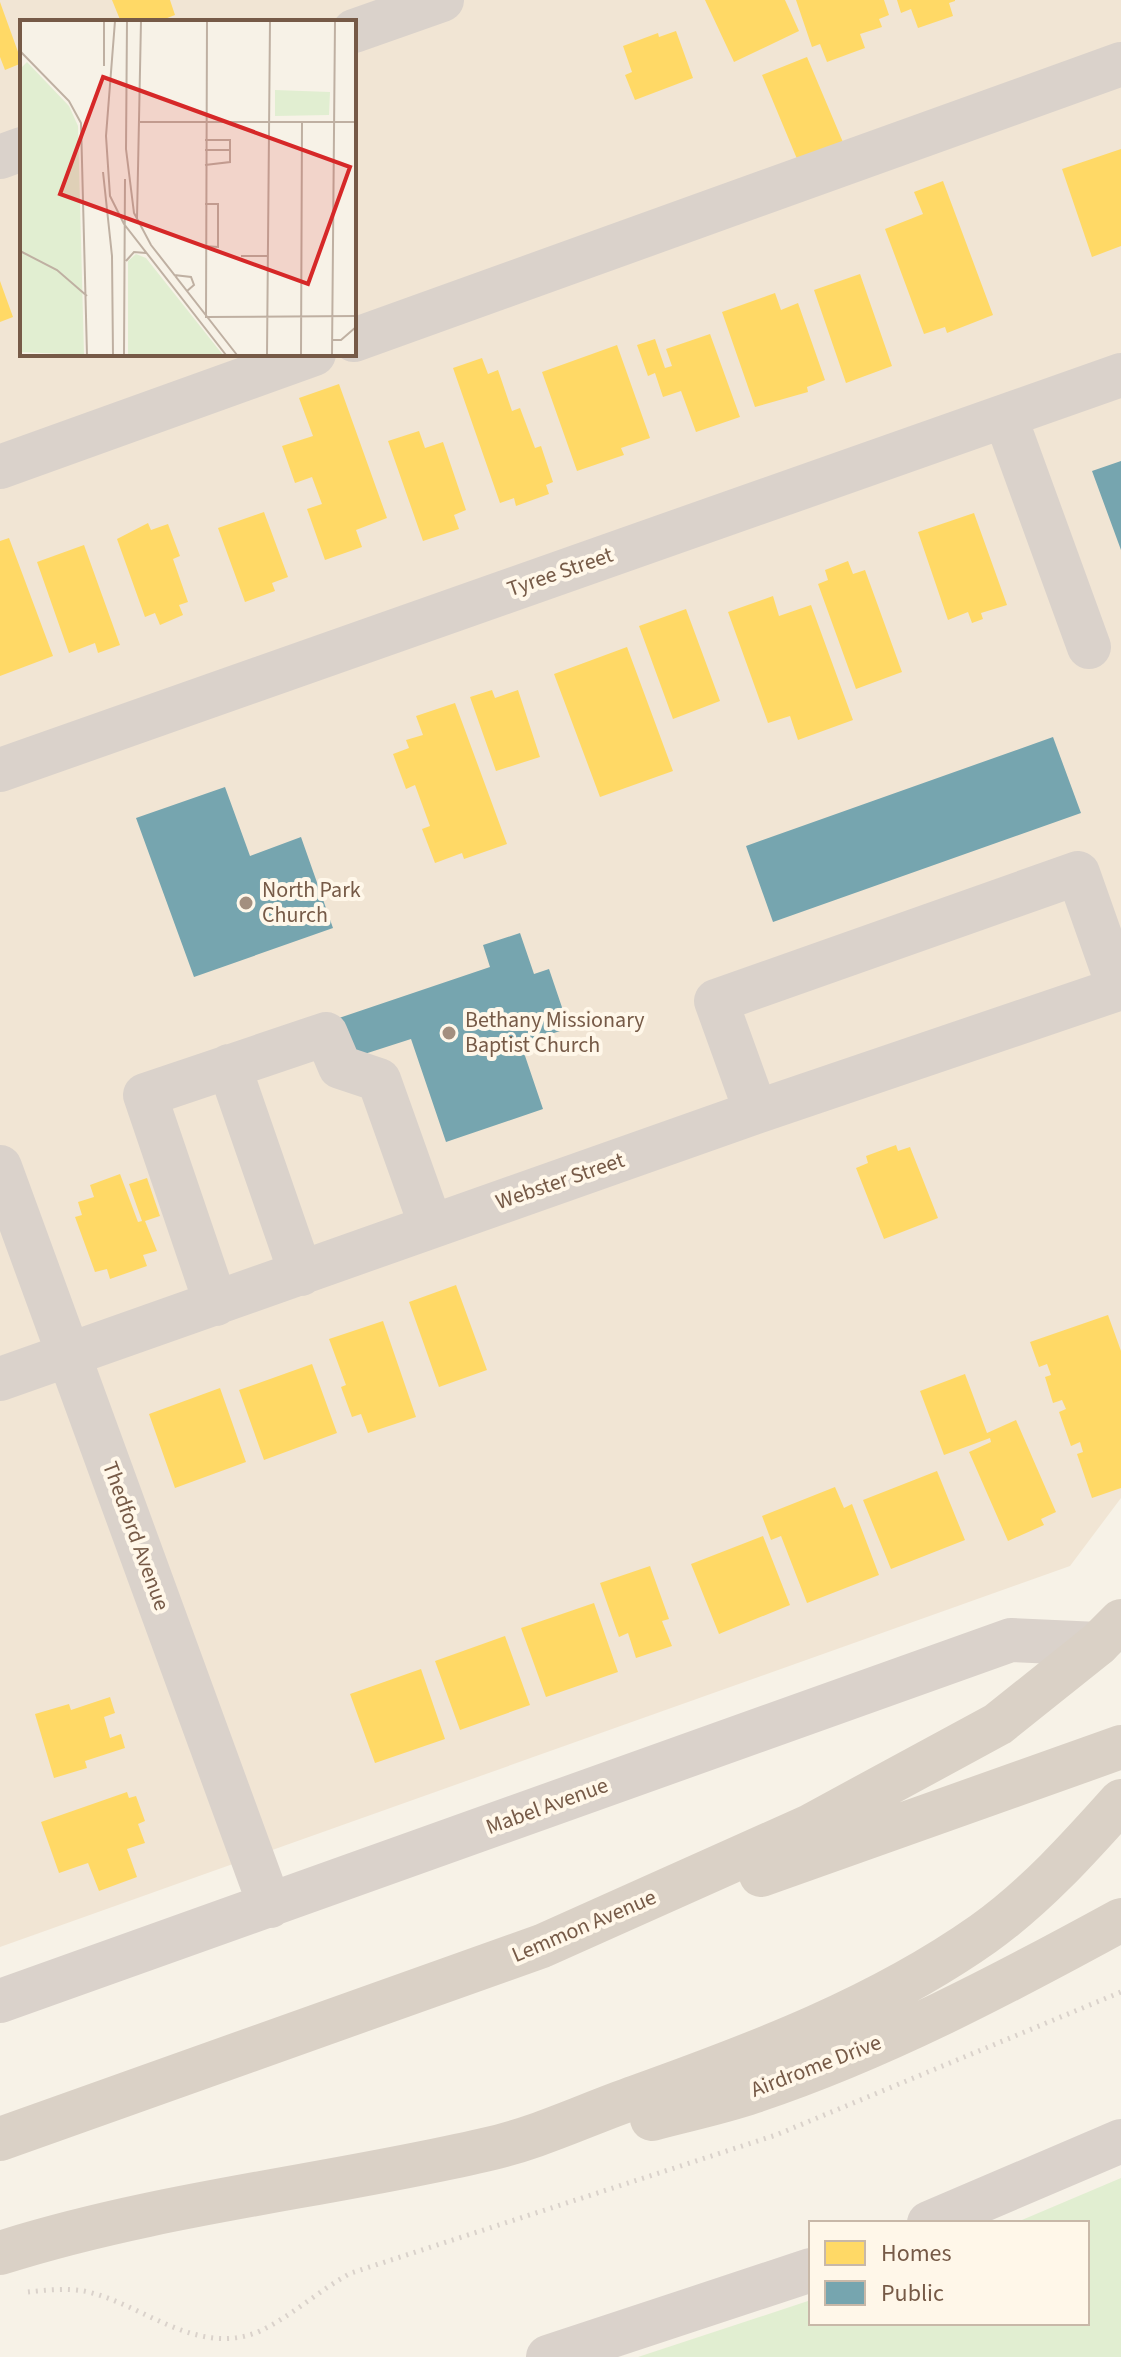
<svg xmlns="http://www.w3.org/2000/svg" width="1121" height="2357" font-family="'Source Sans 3',sans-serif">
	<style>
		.residential { fill: #f1e5d4; fill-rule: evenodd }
		.green { fill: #e1eed1 }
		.homes { fill: #ffd966 }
		.public { fill: #76a5af }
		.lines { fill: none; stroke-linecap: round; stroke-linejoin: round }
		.path { stroke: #dad2cb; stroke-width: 5; stroke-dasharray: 2 6; stroke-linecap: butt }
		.minor { stroke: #dad2cb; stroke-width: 44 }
		.major { stroke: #dad1c6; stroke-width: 44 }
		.poi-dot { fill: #a38f7f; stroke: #fff7e9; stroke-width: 3 }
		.labels { text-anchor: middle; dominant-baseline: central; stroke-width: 8; stroke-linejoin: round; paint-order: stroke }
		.street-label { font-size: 22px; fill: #765a47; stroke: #fff7e9 }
		.poi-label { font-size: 22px; fill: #765a47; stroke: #fff7e9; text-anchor: start }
		.inset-road { fill: none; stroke: #bfb0a2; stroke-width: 2 }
		.view { fill: #d62828; fill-opacity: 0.15; stroke: #d62828; stroke-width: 4 }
		.inset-edge { fill: none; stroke: #765a47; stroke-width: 4 }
	</style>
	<rect width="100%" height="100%" fill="#f7f2e7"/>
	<path class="residential" d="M0,0h1121v1498l-51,68 -1070,381zM22,22h332v332h-332z"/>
	<path class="green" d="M1121,2178v179h-483l173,-57v23h276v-100h-72z"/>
	<path class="homes" d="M112,0h58l5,15 -18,7h-36z
		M705,0h80l14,31 -65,31z
		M796,0h88l5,15 -10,4 3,8 -22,7 5,14 -38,14 -7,-18 -8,3z
		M897,0h58v1l-6,2 4,13 -35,12 -7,-19 -10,4z
		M0,2l22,61 -17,7 -5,-13z
		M676,31l17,47 -58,22 -10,-25 7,-3 -9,-26 35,-13 1,4z
		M807,57l38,90 -45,19 -38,-91z
		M1121,149v97l-29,11 -30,-88z
		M943,181l50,134 -46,18 -2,-6 -21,7 -39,-105 38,-15 -9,-22z
		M860,274l32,92 -46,17 -32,-93z
		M0,281l13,36 -13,5z
		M775,293l6,17 17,-7 27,77 -18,7 1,5 -53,15 -33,-95z
		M710,334l30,83 -44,15 -15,-41 -18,6 -8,-24 -7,3 -11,-31 18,-6 10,29 7,-2 -6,-17z
		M617,345l33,93 -29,10 3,7 -47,16 -35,-99z
		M482,358l6,16 10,-4 14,41 8,-3 15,40 6,-2 12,36 -7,3 3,9 -33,12 -2,-8 -14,5 -47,-135z
		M339,384l48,134 -31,12 6,17 -37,13 -18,-51 15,-5 -10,-27 -17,6 -13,-37 31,-10 -14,-38z
		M419,431l6,17 18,-6 23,68 -12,5 5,14 -36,12 -35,-100z
		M264,512l24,65 -16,6 3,8 -30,11 -27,-74z
		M974,513l33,92 -26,8 2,6 -11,4 -4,-11 -20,8 -30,-88z
		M148,523l3,7 17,-6 12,32 -7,3 15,43 -9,3 4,10 -23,10 -5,-12 -10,4 -28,-78z
		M9,538l44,118 -53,20v-135z
		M84,545l36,100 -22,8 -3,-10 -26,10 -32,-91z
		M848,561l5,13 12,-4 37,102 -46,17 -38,-105 10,-4 -3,-10z
		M773,596l6,20 32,-11 42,115 -55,20 -8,-24 -22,7 -40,-111z
		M686,609l34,92 -47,18 -34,-93z
		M627,647l46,124 -73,26 -46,-123z
		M492,690l3,8 23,-8 22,67 -44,14 -26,-74z
		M455,703l52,141 -43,15 -2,-6 -27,10 -13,-34 8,-3 -15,-41 -9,4 -13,-35 16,-6 -3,-8 17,-5 -7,-19z
		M896,1145l2,6 12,-4 28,71 -54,21 -28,-71 12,-5 -2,-7z
		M120,1174l18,48 4,-1 -13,-37 18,-6 13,38 -15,5 12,30 -14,4 4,11 -37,13 -3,-10 -12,3 -20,-55 7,-2 -4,-13 16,-5 -4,-12z
		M456,1285l31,85 -48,17 -30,-85z
		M1108,1315l13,36v137l-29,10 -15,-44 6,-2 -3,-10 -9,4 -12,-34 7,-3 -4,-9 -9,3 -8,-26 6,-2 -4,-11 -8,3 -9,-25z
		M383,1321l33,96 -48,16 -7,-19 -9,3 -11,-30 5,-2 -17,-46z
		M312,1364l25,69 -73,27 -25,-70z
		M965,1374l22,59 29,-13 40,92 -15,7 3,6 -36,16 -39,-89 22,-10 -1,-4 -46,17 -24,-64z
		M220,1388l26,74 -71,26 -26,-74z
		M937,1471l28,69 -74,29 -28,-69z
		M835,1487l9,21 8,-4 27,71 -72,28 -26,-67 -10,4 -9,-24z
		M763,1536l27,69 -71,29 -28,-70z
		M650,1566l19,53 -7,2 10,25 -36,12 -8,-25 -9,4 -19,-54z
		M594,1603l24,69 -72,25 -25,-69z
		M505,1636l25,69 -70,25 -25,-69z
		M421,1669l24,70 -70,24 -25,-69z
		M110,1697l5,16 -11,4 6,21 11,-4 4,14 -40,13 2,7 -33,10 -19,-64 34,-10 2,6z
		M127,1792l2,6 7,-2 9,25 -7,3 7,19 -18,6 10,28 -38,14 -11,-28 -29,10 -18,-51z"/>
	<path class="public" d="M1121,461v89l-29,-79z
		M1053,737l28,76 -308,109 -27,-76z
		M225,787l25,69 51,-19 32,91 -139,49 -58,-159z
		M520,933l14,41 15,-5 20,59 -48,16 22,65 -97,33 -35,-103 -59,19 -13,-40 151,-51 -7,-22z"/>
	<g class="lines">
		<path class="path" d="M28,2292c17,-2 39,-4 56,-1 58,12 111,66 174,41 33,-15 61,-42 93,-59l425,-138 345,-143"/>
		<path class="minor" d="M354,31l88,-31
			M0,157l22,-8
			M354,340l767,-276
			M1005,416l84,231
			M0,467l314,-113
			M0,770l1121,-395
			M229,1066l72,208
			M756,1112l-40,-111 362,-128 41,116
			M0,1167l270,739
			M216,1304l-71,-209 181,-61 14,33 39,13 52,146
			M0,1379l756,-267 365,-124
			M0,2001l1011,-361 87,4
			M929,2223l192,-82
			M548,2357l263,-87"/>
		<path class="major" d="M761,1875l360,-128
			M652,2119c33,-9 68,-16 100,-27 129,-43 250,-107 369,-172
			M0,2139l542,-193 268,-120 188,-102 100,-80 23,-23
			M0,2253c158,-50 324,-66 484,-103 52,-11 103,-36 152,-53 120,-43 242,-89 347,-163 52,-37 96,-86 138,-133"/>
	</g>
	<g class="poi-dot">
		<circle cx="246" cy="903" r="8"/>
		<circle cx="449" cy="1033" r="8"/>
	</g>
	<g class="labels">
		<g class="street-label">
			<text transform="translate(560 572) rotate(-19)">Tyree Street</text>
			<text transform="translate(560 1181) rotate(-19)">Webster Street</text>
			<text transform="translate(136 1536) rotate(70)">Thedford Avenue</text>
			<text transform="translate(547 1806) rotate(-20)">Mabel Avenue</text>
			<text transform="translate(584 1926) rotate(-23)">Lemmon Avenue</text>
			<text transform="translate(816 2066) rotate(-21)">Airdrome Drive</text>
		</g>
		<g class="poi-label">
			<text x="262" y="890">North Park<tspan x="262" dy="25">Church</tspan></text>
			<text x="465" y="1020">Bethany Missionary<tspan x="465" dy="25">Baptist Church</tspan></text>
		</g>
	</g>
	<g transform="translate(20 20)">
		<rect width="336" height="336" fill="#f7f2e7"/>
		<path d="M7,42l42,44 9,20 6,229 -64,-3v-283zM255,70l55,2 -1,23 -54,1zM116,234l10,4 77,97h-95v-94z" fill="#e1eed1"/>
		<path class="inset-road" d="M95,1l-9,115 4,60 14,28 102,131M107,1l-1,128 8,64 17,32 86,110M187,1l-1,296 150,-1M0,31l49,50 12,22 6,232M84,46v-45M120,102h216M185,130h25M185,145l25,-3v-22h-25M83,152l9,84 1,99M117,198l4,-197M184,226l14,1v-43h-13M0,231l37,19 30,26M221,236h27M106,241l8,-9 12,1M154,255l17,2 3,8 -7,6M313,320h8l15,-13M104,335l1,-176M247,335l3,-334M281,335l1,-233M312,335l3,-334"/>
		<path class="view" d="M83,57l247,90 -42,117 -248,-90z"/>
		<rect width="336" height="336" class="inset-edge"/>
	</g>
	<rect x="809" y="2221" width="280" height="104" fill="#fff7e9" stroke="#c8b8a8" stroke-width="2"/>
	<rect x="825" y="2241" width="40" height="24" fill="#ffd966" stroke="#c8b8a8" stroke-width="2"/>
	<text x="881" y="2261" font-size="24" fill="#765a47">Homes</text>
	<rect x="825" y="2281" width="40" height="24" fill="#76a5af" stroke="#c8b8a8" stroke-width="2"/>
	<text x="881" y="2301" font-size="24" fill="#765a47">Public</text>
</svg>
